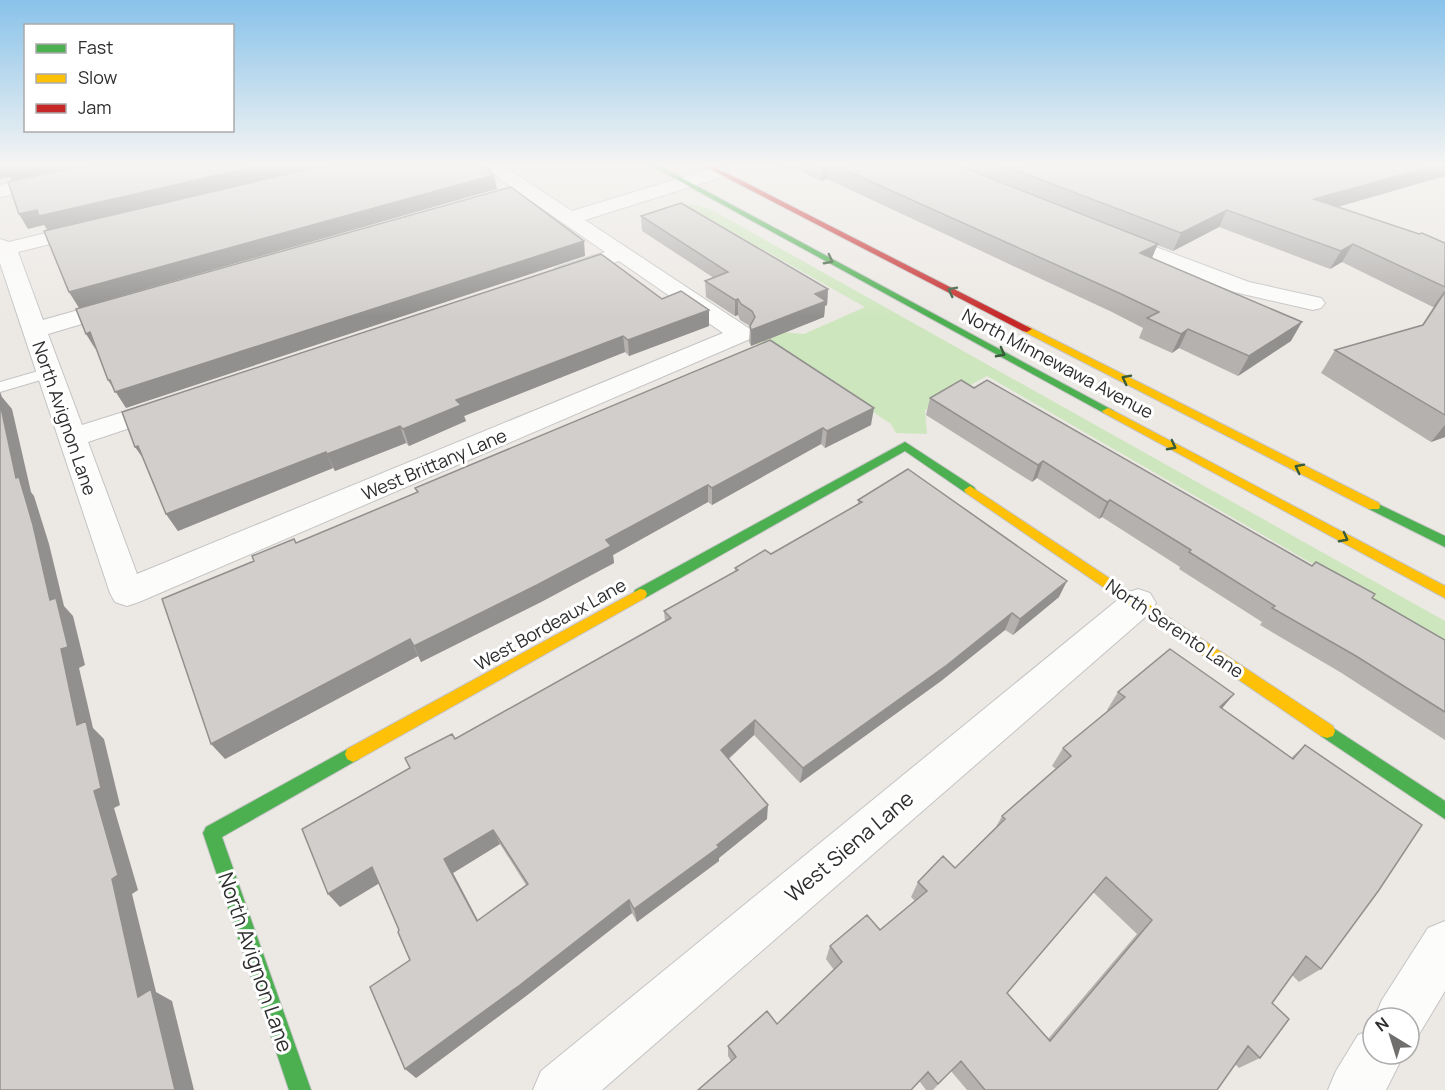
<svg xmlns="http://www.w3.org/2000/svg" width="1445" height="1090" font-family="Manrope,sans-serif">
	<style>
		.green { fill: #cee6be }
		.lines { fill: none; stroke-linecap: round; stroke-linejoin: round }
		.lane-casing { stroke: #c5c4c5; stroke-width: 2 }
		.street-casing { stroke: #c5c4c5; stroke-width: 2 }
		.fast-casing { stroke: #c5c4c5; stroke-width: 2 }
		.slow-casing { stroke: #c5c4c5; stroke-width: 2 }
		.jam-casing { stroke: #c5c4c5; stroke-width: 2 }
		.lane { fill: #fcfcfb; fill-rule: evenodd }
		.street { fill: #fcfcfb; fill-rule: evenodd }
		.fast { fill: #4caf50; fill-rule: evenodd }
		.slow { fill: #ffc107; fill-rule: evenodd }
		.jam { fill: #c62828; fill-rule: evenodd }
		.wall { fill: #b4b1af; fill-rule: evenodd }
		.shaded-wall { fill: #92908e }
		.building { fill: #d1cecb; stroke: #92908e; stroke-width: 1.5; fill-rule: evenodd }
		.oneway { stroke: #385b3a }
		.labels { text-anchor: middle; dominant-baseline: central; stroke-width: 6; stroke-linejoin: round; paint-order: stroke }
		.street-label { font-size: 18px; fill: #2e2e2e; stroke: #fff }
		.near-street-label { font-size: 21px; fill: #2e2e2e; stroke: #fff }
	</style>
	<rect width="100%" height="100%" fill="#ece8e4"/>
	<path class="green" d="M682,204h9l19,5 735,412v19l-458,-264 -62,34 2,24 -31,-1 -5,-9 -117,-78 -19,-2 5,-14 44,4 61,-27z"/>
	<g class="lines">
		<defs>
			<path id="lane" d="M49,368l5,2 3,3 -3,3 -54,16v-10z"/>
			<path id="street" d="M98,165h33l-3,4 -6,1 -122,27v-12z
				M482,165h20l70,46 141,-43h12l3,4 -3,4 -140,44 165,109 3,5 -3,5 -611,263 -12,4 -12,-4 -5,-9 -110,-330v-24l9,3 83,-20 7,2 3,4 -3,4 -81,20 25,68 78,-22 8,2 4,5 -4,5 -81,24 34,91 86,-27 10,2 4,6 -4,6 -90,30 49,132 586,-241 -104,-72 -47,17 -8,2 -8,-2 -3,-5 3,-5 49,-16 -81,-56 -51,14 -7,-2 -3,-4 3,-4 45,-13z
				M1113,231l136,51 72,16 4,5 -4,5 -8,2 -79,-18 -128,-51 -3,-4 3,-4z
				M1138,589l12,4 6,10 -6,10 -548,477h-69l8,-19 585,-478z
				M1445,921v70l-27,45 -9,4v-22h-35l8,-18 46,-72z
				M1373,1029v25h31l-18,36h-58l8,-19 22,-36z"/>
			<path id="fast" d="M650,165h8l456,246 -2,2h-8z
				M905,442l69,45 2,3 -2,3h-8l-61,-42 -260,147h-10l-2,-4 2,-4z
				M1374,502l71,34v11l-76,-38 -1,-3 1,-3z
				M1327,724l118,77v18l-124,-83 -2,-5 2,-5z
				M353,746l6,3 2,5 -2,5 -137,78 89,253h-22l-86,-257 3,-6z"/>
			<path id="slow" d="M1027,326l352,177 1,3 -1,3h-10l-346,-178 -1,-2z
				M1108,408l337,178v12l-341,-185 -2,-2z
				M970,486l363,240 2,5 -2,5 -6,2 -6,-2 -355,-243 -2,-3z
				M640,589l5,1 2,4 -2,4 -286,161 -6,3 -6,-3 -2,-5 2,-5z"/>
			<path id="jam" d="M702,165h9l321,164 -5,3 -4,-1z"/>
		</defs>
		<use href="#lane" class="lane-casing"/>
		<use href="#street" class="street-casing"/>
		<use href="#fast" class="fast-casing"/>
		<use href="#slow" class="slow-casing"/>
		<use href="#jam" class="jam-casing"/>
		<use href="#lane" class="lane"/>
		<use href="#street" class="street"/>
		<use href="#fast" class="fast"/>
		<use href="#slow" class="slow"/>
		<use href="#jam" class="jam"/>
	</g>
	<path class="wall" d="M776,165h669v11l-107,31 107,36v194l-14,5 -110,-69 14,-23 87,-25 12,-19 -1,1 -91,-45 -12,7 -111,-42 -46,24 -16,-6 -5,13 139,83 -53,35 -59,-28 -7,5 -33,-15 4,-10 -31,-16 -285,-133 -6,2 -26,-13 -7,2z
		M641,216l187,73 -1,16 -2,1 -1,11 -73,29 -2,-4 1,-16 -10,-6 -2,-5 -3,1 -29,-19 -1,-16 9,-3 -72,-47z
		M662,299l47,11v16l-80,30 -4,-4 -161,64 2,5 -57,25 -3,-3 -71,28 -2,-3 -155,63 -12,-17z
		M770,340l101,85 -46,23 -4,-4 -109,61 -4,-3 -95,53 1,8 -73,39 -120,60 -3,-6 -193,103 29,-198 42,-18 121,-51 -2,-4z
		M974,388l338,178 60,32 73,42v100l-105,-68 -80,-47 2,-3 -83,-53 1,-2 -78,-50 -3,2 -62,-41 -5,4 -106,-67 4,-17z
		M858,500l201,97 -46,38 -8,-5 -64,51 -141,102 -46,-48 -25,24 38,60 -48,39v3l-82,61 -5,-9 -106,83 -110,82 -6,-118 -11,-30 -20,-47 -39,24 70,-139 45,-29 210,-118 -1,-10 71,-40v-3l36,-14 87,-50zM500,844l26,41 -48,35 -25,-47z
		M1118,692l104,16 69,50 14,-13 16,224 -22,13 -7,-7 -20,28 -12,55 -21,10 -4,-4 -18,26h-250l-16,-19 -18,19h-7l-6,-8 -189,-21 -3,-5v-10l49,-22 57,-54 -8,-11 4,-13 50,-16 35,-29 -4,-4 7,-15 37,-14 41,-41 6,-11 54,-47 -4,-3 11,-18 45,-37 -1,-1zM1093,892l44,42 -89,105 -41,-46z"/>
	<path class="shaded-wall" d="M0,165h89l-77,15 -2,-3 -10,2z
		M262,165h63l-277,66 -4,-6 -16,4 -9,-15z
		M488,165h1l3,10h2l3,14 -418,119 -10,-16 416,-124z
		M788,165h7v3l-7,2z
		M823,165h5l-1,14 -6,2z
		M1437,165h8v11l-140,40 9,-17z
		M1227,210l-8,17 -46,24 8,-18z
		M584,241l1,15 -459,152 -18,-28z
		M1158,244l-8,18 -10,-9z
		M1353,244l-11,18 -12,7 11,-18z
		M828,289l-1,16 -2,1 -1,11 -73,29v-16l64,-36z
		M1445,290v13l-12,4z
		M738,299v16l-3,1v-16z
		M709,310v16l-80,30 -1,-16z
		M1302,322l-11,19 -53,35 11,-20z
		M1188,329l-9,19 -7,5 9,-19z
		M90,332l6,18 -10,-16z
		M623,336l2,16 -161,64 2,5 -57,25 -6,-17 53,-29z
		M0,392l2,5 10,12 19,83 3,4 15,48 15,62 9,10 12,49 -6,3 14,60 11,11 16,66 -6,3 24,82 -6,4 24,98 16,9 22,89h-19l-37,-93 -26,-118 -18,-88 -17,-66 -27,-125 -34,-122 -16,-73z
		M874,408l-3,17 -46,23 2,-17z
		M1445,425v12l-14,5z
		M400,426l6,17 -71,28 -8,-17z
		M823,428l-2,16 -109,61v-17z
		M138,446l9,18 -12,-17z
		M326,452l7,16 -155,63 -12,-17z
		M1043,461l-6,17 -5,4 6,-17z
		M708,485v17l-95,53 1,8 -73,39 -120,60 -7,-16 192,-106z
		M1110,500l-8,17 -3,2 8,-17z
		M1067,581l-8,16 -46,38 7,-16z
		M1012,613l-7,17 -64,51 -141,102 3,-15z
		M410,639l8,17 -193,103 -14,-15z
		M1234,694l-15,18 1,-5z
		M755,720l-1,15 -33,30v-15z
		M768,805l-1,14 -48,39v3l-82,61 -3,-13z
		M493,830l7,14 -47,29 31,60 -7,-12 -33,-62z
		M372,867l11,14 -43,26 -12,-13z
		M629,900l3,13 -106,83 -110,82 -11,-9z"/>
	<path class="building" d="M88,165h174l-223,51 -2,-6 -18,4 -11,-32z
		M326,165h162l-3,3 9,7 -425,117 -25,-61z
		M834,165h123l201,79 -18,9 162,69 -53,34 -61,-27 -7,5 -34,-16 12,-6 -40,-19z
		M1002,165h435l-123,34 105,35 3,-1 23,10v44l-92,-43 -12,7 -114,-41 -46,23z
		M511,187l73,54 -469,151 -5,-12h-2l-18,-48 -4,2 -10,-25z
		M681,203l147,86 -13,5 11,7 -75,29 -1,-4 5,-9 -3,-6 -11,-7 -3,-5 -3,1 -30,-19 23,-9 -87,-56z
		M601,254l61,45 19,-8 28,19 -81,30 -5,-4 -167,64 5,5 -58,24 -3,-3 -73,28 -1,-2 -160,62 -28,-68 -3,1 -13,-35z
		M1445,292v123l-110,-65 88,-25z
		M770,340l104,68 -47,23 -4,-3 -111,60 -4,-3 -102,55 5,6 -74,39 -123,61 -4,-7 -199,105 -49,-145 92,-38 -2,-5 42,-17 2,4 122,-51 -3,-4z
		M961,380l13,8 13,-8 325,186 4,-4 59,32 -3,4 73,42v72l-89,-56 -84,-48 3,-2 -86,-54 2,-2 -81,-50 -3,2 -64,-41 -5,4 -108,-67z
		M0,403l16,75 3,-1 14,48 17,75 6,-2 12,49 -7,2 16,76 9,-4 15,67 -7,3 24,84 -6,4 26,118 13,-8 24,101h-175z
		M908,469l159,112 -47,38 -8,-6 -65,52 -144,103 -48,-48 -34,30 47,55 -51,40 2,2 -85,62 -5,-9 -109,85 -115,84 -35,-82 40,-27 -12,-28 1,-2 -27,-63 -44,27 -26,-65 108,-61 -5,-10 47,-24 3,5 216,-121 -7,-7 74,-41 -3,-2 30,-18 6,4 91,-52 -4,-2zM493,830l35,54 -51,37 -33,-62z
		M1170,649l64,45 -14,13 73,52 12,-14 117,80 -43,65 -58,79 -15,-13 -34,47 17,16 -29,39 -12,-12 -31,44h-232l-24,-29 -23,23 -10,-12 -17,18h-213l38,-33 -8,-11 39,-35 10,13 65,-62 -12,-16 37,-31 13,15 47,-39 -9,-9 25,-26 12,12 50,-49 -3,-3 69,-60 -8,-8 62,-51 -7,-5zM1106,877l46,43 -102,121 -43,-48z"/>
	<defs><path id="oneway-chevron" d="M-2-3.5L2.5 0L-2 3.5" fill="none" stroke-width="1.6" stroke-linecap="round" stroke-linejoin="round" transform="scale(1.5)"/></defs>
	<g class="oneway">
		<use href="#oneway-chevron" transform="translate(829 260) rotate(28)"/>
		<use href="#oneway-chevron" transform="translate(952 291) rotate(-153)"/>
		<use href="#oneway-chevron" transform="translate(1001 353) rotate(28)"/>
		<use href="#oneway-chevron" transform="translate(1126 379) rotate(-153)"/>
		<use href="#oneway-chevron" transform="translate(1172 446) rotate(28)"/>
		<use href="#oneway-chevron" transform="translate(1299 468) rotate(-153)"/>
		<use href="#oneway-chevron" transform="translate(1344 538) rotate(28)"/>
	</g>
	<linearGradient id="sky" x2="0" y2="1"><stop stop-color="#88c2ea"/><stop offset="0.52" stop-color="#f6f5f3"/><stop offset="1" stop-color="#f6f5f3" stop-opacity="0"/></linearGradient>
	<rect width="1445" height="317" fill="url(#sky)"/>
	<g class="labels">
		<g class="street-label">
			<text transform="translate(1058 363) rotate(28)">North Minnewawa Avenue</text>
			<text transform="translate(65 418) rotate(71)">North Avignon Lane</text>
			<text transform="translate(434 464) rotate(-23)">West Brittany Lane</text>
			<text transform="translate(550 624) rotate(-29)">West Bordeaux Lane</text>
			<text transform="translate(1175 628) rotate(34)">North Serento Lane</text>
		</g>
		<g class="near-street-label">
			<text transform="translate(849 846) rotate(-40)">West Siena Lane</text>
			<text transform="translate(256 962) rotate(71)">North Avignon Lane</text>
		</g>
	</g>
	<rect x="24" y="24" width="210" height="108" fill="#ffffff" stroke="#ababab" stroke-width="1.5"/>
	<rect x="36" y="44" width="30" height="9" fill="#4caf50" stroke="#ababab" stroke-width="1.5"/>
	<text x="78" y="54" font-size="18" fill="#2e2e2e">Fast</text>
	<rect x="36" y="74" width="30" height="9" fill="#ffc107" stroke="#ababab" stroke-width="1.5"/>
	<text x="78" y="84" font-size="18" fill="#2e2e2e">Slow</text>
	<rect x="36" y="104" width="30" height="9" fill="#c62828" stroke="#ababab" stroke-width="1.5"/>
	<text x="78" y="114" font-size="18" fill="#2e2e2e">Jam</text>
	<g transform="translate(1391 1036) rotate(322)"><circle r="28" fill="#ffffff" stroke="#ababab" stroke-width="1.5"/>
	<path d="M0-4.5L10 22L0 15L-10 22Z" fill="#706f6e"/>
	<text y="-9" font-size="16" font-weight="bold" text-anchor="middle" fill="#2e2e2e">N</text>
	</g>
</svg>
